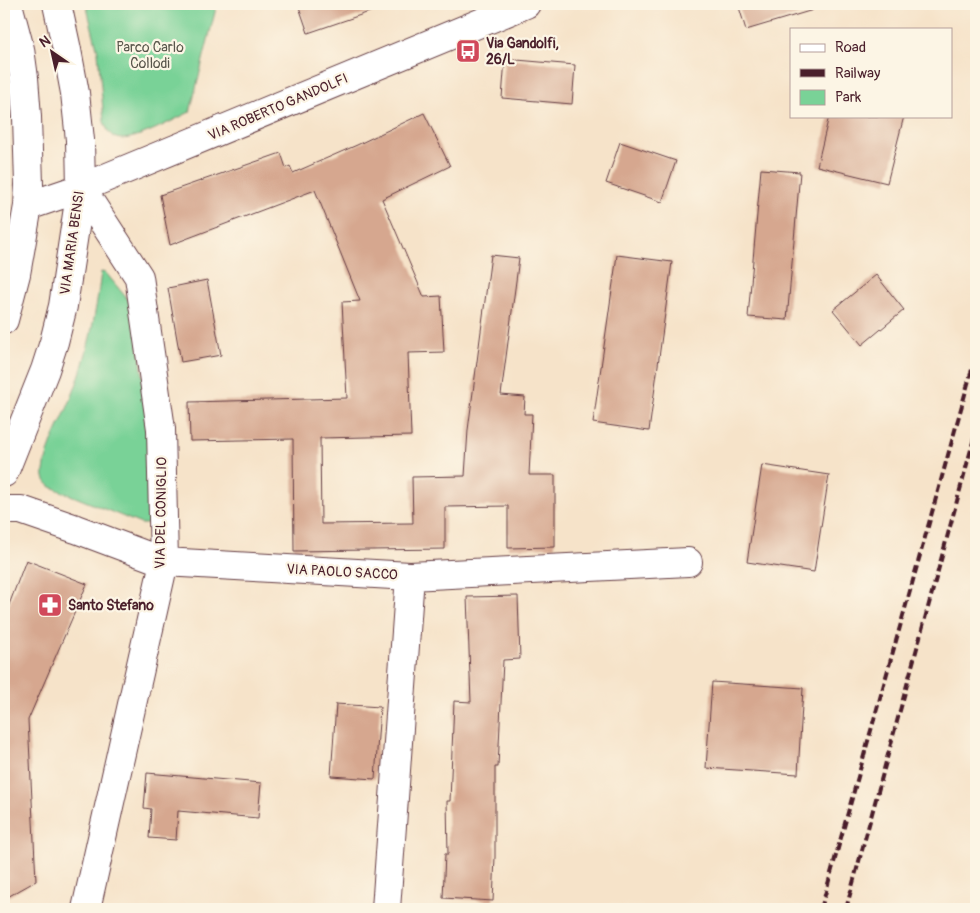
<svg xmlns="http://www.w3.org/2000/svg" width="980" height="913" font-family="Pangolin,sans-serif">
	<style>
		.green { fill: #79d297; stroke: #627861 }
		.building { fill: #d6a78f }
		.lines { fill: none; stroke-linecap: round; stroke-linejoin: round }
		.minor-casing { stroke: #643c43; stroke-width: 30 }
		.minor { stroke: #fff; stroke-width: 28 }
		.rail { stroke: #4a1f2b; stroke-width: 4; stroke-dasharray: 8 4; stroke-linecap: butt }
		.labels { text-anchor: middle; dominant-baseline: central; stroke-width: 4.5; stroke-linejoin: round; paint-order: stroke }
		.poi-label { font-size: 14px; font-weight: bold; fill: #4a1f2b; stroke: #fcf5e5; text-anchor: start }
		.park-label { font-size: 14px; fill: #58554b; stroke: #fcf5e5 }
		.street-label { font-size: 14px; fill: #4a1f2b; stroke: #fcf5e5 }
	</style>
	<rect width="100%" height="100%" fill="#fcf5e5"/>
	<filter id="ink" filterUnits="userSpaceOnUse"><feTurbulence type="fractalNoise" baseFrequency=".02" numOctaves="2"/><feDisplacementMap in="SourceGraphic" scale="10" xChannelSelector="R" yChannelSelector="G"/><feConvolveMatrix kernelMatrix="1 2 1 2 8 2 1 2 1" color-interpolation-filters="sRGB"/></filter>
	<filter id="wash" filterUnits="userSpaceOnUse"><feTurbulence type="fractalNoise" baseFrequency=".0096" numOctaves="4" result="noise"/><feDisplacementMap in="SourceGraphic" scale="20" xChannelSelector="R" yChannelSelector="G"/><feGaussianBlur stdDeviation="1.12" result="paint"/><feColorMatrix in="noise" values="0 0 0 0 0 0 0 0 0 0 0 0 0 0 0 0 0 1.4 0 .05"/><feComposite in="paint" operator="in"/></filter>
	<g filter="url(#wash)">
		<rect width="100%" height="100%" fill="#f6e3c9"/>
		<path class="green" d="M86,4h131l-27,108c-15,7 -59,32 -74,26 -7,-3 -9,-9 -12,-16l-6,-70z
			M101,272l5,1 28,34 15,117 4,95 -5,5h-7l-90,-37c-6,-5 -8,-9 -7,-16 3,-26 18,-49 27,-72 16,-40 25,-84 30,-127z"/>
		<g id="blocks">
			<path class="building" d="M298,4h82l1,4 -73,25z
				M738,4h74l1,6 -67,20z
				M505,59l70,6 -3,39 -70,-6z
				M424,113l26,53 -68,33 42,98 17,-1 3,56 -36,1 3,83 -91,2 1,86 92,-1 -1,-46 53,-1 3,-46 23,-175 28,3 -18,137 24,2 -1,17h8l-3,61h26v72l-47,1v-42l-63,1v42l-151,2 -1,-112 -103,2 -1,-39 158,-4 -5,-96 18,-1 -45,-111 -145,55 -10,-50 121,-42 5,15 4,-2 3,7 64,-28z
				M829,116h75l-17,67 -70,-17z
				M620,142l56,19 -14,41 -56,-19z
				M761,169l39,3 -13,148 -39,-3z
				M617,255l55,7 -23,169 -56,-8z
				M876,275l28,35 -42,35 -29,-35z
				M207,280l14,75 -40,7 -13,-74z
				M762,465l67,10 -15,97 -67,-10z
				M26,560l61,24 -59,136 8,161 -32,18v-281z
				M518,596l2,63 -17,1 -5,107h-3v90l-2,44 -50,-3 2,-44h3l-1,-53h3l4,-100 17,1 -4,-105z
				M712,682l91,6 -5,86 -92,-6z
				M336,704l44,3 -5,72 -44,-3z
				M147,773l114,10 -3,35 -80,-7 -2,29 -27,-2 2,-29 -7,-1z"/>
		</g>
	</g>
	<g filter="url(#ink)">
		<use href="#blocks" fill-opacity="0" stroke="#643c43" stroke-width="1"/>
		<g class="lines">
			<defs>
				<path id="minor" d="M81,188l58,89 22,152 3,133 -78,347
					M28,206l53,-18 445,-184
					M4,320l12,-46 12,-68 1,-21 -2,-68 -3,-39 -4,-29 -12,-45
					M4,473l41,-103 9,-28 9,-36 18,-118 -1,-48 -5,-47 -8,-43 -10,-46
					M4,510h17l55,19 88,33 246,14 278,-14
					M386,909l24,-333"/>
			</defs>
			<use href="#minor" class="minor-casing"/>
			<use href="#minor" class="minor"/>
			<path class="rail" d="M821,909l155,-554
				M846,909l130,-478"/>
		</g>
	</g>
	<defs>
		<symbol id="bus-square" viewBox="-11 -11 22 22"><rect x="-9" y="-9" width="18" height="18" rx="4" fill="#d1495b" stroke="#fcf5e5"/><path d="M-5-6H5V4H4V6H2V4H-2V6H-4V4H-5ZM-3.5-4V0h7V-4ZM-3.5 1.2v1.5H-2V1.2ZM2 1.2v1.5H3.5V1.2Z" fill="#fff"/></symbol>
		<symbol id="pharmacy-square" viewBox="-11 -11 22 22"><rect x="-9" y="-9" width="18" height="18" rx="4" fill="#d1495b" stroke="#fcf5e5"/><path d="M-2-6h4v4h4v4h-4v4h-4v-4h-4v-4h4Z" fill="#fff"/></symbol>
	</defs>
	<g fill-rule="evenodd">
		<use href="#bus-square" x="454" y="37" width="28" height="28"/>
		<use href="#pharmacy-square" x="36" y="591" width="28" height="28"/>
	</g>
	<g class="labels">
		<g class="poi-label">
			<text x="486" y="43">Via Gandolfi,<tspan x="486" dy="16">26/L</tspan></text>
			<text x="68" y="605">Santo Stefano</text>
		</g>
		<g class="park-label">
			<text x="150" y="47">Parco Carlo<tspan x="150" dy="16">Collodi</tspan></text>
		</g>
		<g class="street-label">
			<text transform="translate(278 107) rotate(-23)">VIA ROBERTO GANDOLFI</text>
			<text transform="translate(72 243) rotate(-82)">VIA MARIA BENSI</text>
			<text transform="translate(161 513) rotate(-89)">VIA DEL CONIGLIO</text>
			<text transform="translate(342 572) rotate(3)">VIA PAOLO SACCO</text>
		</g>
	</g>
	<rect width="980" height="913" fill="none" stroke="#fcf5e5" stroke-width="20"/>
	<rect x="790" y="28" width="162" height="90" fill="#fcf5e5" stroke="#b59f9b"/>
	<rect x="800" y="44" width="25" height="8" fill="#ffffff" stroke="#b59f9b"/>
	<text x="835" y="52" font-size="15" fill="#4a1f2b">Road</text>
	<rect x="800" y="69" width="25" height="8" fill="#4a1f2b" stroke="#b59f9b"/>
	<text x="835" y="78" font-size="15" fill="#4a1f2b">Railway</text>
	<rect x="800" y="90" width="25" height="15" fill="#79d297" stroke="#b59f9b"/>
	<text x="835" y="102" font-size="15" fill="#4a1f2b">Park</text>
	<g transform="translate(52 52) rotate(326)" stroke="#fcf5e5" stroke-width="4" paint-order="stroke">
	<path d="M0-4L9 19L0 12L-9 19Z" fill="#4a1f2b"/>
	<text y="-8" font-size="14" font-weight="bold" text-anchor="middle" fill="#4a1f2b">N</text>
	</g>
</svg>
